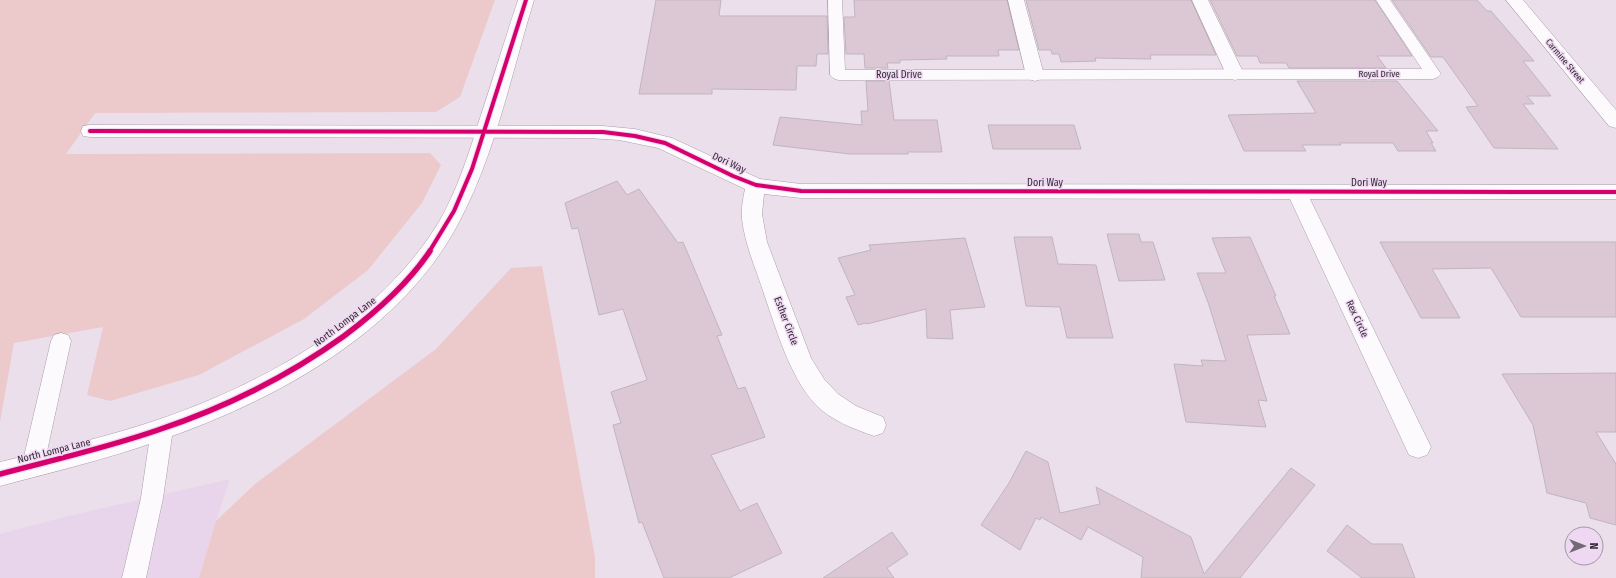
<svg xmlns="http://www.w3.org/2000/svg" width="1616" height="578" font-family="'Fira Sans Condensed',sans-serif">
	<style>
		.built { fill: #e9d5eb }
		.green { fill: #eccacc }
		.building { fill: #dbc8d4; stroke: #c1b5bd }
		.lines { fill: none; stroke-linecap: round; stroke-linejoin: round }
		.service-casing { stroke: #a89fa9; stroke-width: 1 }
		.minor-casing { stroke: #a89fa9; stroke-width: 1 }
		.tertiary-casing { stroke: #a89fa9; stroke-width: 1 }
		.service { fill: #fcfafc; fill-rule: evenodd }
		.minor { fill: #fcfafc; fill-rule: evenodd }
		.tertiary { fill: #fcfafc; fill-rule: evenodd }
		.cycleway-far1-casing { stroke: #efd9f2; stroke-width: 6 }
		.cycleway-casing { stroke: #efd9f2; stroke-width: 8 }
		.cycleway-far1 { stroke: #d6006c; stroke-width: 4 }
		.cycleway { stroke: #d6006c; stroke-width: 5.5 }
		.labels { text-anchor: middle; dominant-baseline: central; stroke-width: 3; stroke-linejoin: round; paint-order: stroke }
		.far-street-label { font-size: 9px; fill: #332a34; stroke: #efd9f2 }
		.street-label { font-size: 10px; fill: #332a34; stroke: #efd9f2 }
	</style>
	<rect width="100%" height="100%" fill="#ebdfec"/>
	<path class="built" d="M230,479l-14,42 -17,57h-199v-44l64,-17z"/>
	<path class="green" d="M0,0h495l-35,97 -24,15 -341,1 -29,41 364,-1 11,12 -19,38 -54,67 -64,49 -105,56 -89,26 -23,-6 16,-68 -89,16 -14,79z
		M542,266l53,291v21h-396l17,-57 39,-37 181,-135 75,-81z"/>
	<path class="building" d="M656,0h65l-2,16h108l1,38h-11l-1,12h-19l-1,24 -84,-1v5h-73z
		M854,0h153l12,50h-21l1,6h-53l1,3 -47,1v3h-13l1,5h-23l-1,-14h-18l-2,-37h11z
		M1026,0h165l25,55h-66l1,4 -56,-1 1,3 -35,1 -2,-8h-7l-1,-4h-12z
		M1210,0h165l37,56h-35l9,12h-97l-3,-5h-26l-3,-7h-20z
		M1392,0h85l10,11h4l43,50h-11l28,35h-24l7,8h-11l35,45 -64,-1 -28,-41 12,-1 -35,-49h-12z
		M866,81h23l5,39h43l5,32h-34v2h-58l-77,-9 7,-28 82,8 -1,-14h7z
		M1297,81h100l41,50h-12l7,12h-2l5,8h-38l-5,-8h-54l2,2h-39l4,6h-62l-16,-36 88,-2z
		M988,125h86l7,24h-88z
		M617,181l10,14 12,-6 39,54 5,-1 39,93 -5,1 21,53 7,-2 20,50 -54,18 29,56 17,-8 25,50 -53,25h-65l-22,-56 -3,1 -26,-98 8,-2 -10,-31 36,-12 -24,-71 -24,6 -21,-87 -6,1 -7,-26z
		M1107,234h32l2,8h12l12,38 -46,1z
		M1014,237h38l6,27 38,1 17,73h-46l-7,-31 -34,-1z
		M1250,237l26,59h-2l16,38 -43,1 20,66 -9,-1 8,27 -80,-5 -12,-58 29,2 -2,-6 25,1 -17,-56 -12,-32h29l-14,-35z
		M965,238l20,69 -35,3 3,29 -26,-1 -1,-29 -59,15 -1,-1 -8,2 -12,-28 9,-2 -17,-37 33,-8 -2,-5z
		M1380,242h236v75h-95l-30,-49 -59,1 28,49h-39z
		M1616,373v59h-20l20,32v61l-26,-7 -4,-15 -39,-10 -14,-68 -31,-51z
		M1026,451l22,11 12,51 40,-9 -4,-17 95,50 13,37 87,-106 24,17 -75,93h-99l2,-21 -55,-30 -7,13 -40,-23 -1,3 -4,-2 -16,32 -39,-25 28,-42z
		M1347,525l25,19h30l13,34h-53l-35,-27z
		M892,532l16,22 -21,14 7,10h-71z"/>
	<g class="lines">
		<defs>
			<path id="service" d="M828,0h14l3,70 577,-1 -46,-69h14l51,74 -3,3 -5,2 -595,1 -5,-2 -3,-3z
				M61,333l7,2 3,6 -27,124 -3,7 -8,3 -8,-3 -3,-7 29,-124 3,-6z
				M162,420l8,2 3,7 -10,69 -17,80h-24l19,-80 10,-69 3,-7z"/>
			<path id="minor" d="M1008,0h16l20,75 -3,4 -6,2 -6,-2 -3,-4z
				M1192,0h16l36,74 -3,4 -6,2 -6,-2 -3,-4z
				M1506,0h17l93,110v18l-7,-2z
				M90,125l513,1 32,3 37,9 88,41 41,5 815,1v14h-306l121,248 -4,8 -9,3 -9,-3 -119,-256 -489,-1 -37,-4 -2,20 5,28 44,116 13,21 14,15 18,12 27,11 3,8 -3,8 -9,3c-20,-7 -44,-16 -59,-32 -26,-29 -38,-73 -51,-110 -8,-25 -19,-49 -22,-75 -1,-10 1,-20 3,-30l-87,-41 -39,-8 -31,-2 -498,-1 -7,-1 -2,-5 2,-5z"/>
			<path id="tertiary" d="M518,0h16c-23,75 -39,156 -77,226 -59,109 -185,176 -299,215 -51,18 -105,31 -158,45v-24c53,-13 108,-25 160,-43 105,-36 222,-101 280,-199 18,-32 29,-67 40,-102 13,-39 25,-79 38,-118z"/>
		</defs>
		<use href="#service" class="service-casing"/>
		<use href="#minor" class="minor-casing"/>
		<use href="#tertiary" class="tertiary-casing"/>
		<use href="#service" class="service"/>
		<use href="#minor" class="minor"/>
		<use href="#tertiary" class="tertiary"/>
		<defs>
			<path id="cycleway-far1" d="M90,131l513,1 32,4 30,7 68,33 23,9 45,6 815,1
				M429,252l25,-41 18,-42 54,-169"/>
			<path id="cycleway" d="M0,474c53,-14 106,-26 158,-44 66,-22 129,-53 186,-94 32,-24 64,-52 86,-85"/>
		</defs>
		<use href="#cycleway-far1" class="cycleway-far1-casing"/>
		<use href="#cycleway" class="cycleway-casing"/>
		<use href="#cycleway-far1" class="cycleway-far1"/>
		<use href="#cycleway" class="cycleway"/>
	</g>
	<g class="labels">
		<g class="far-street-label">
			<text transform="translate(1565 61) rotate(50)">Carmine Street</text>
			<text x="1379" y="74">Royal Drive</text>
		</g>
		<g class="street-label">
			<text x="899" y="75">Royal Drive</text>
			<text transform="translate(729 163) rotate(25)">Dori Way</text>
			<text x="1045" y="183">Dori Way</text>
			<text x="1369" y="183">Dori Way</text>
			<text transform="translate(1357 319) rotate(65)">Rex Circle</text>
			<text transform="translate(786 321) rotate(69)">Esther Circle</text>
			<text transform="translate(345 322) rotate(-37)">North Lompa Lane</text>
			<text transform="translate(54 451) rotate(-14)">North Lompa Lane</text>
		</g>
	</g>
	<g transform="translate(1584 546) rotate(90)"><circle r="19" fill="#efd9f2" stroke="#a493a6"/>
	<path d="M0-3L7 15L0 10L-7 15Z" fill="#736974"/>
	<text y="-6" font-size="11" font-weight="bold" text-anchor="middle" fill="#332a34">N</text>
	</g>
</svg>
